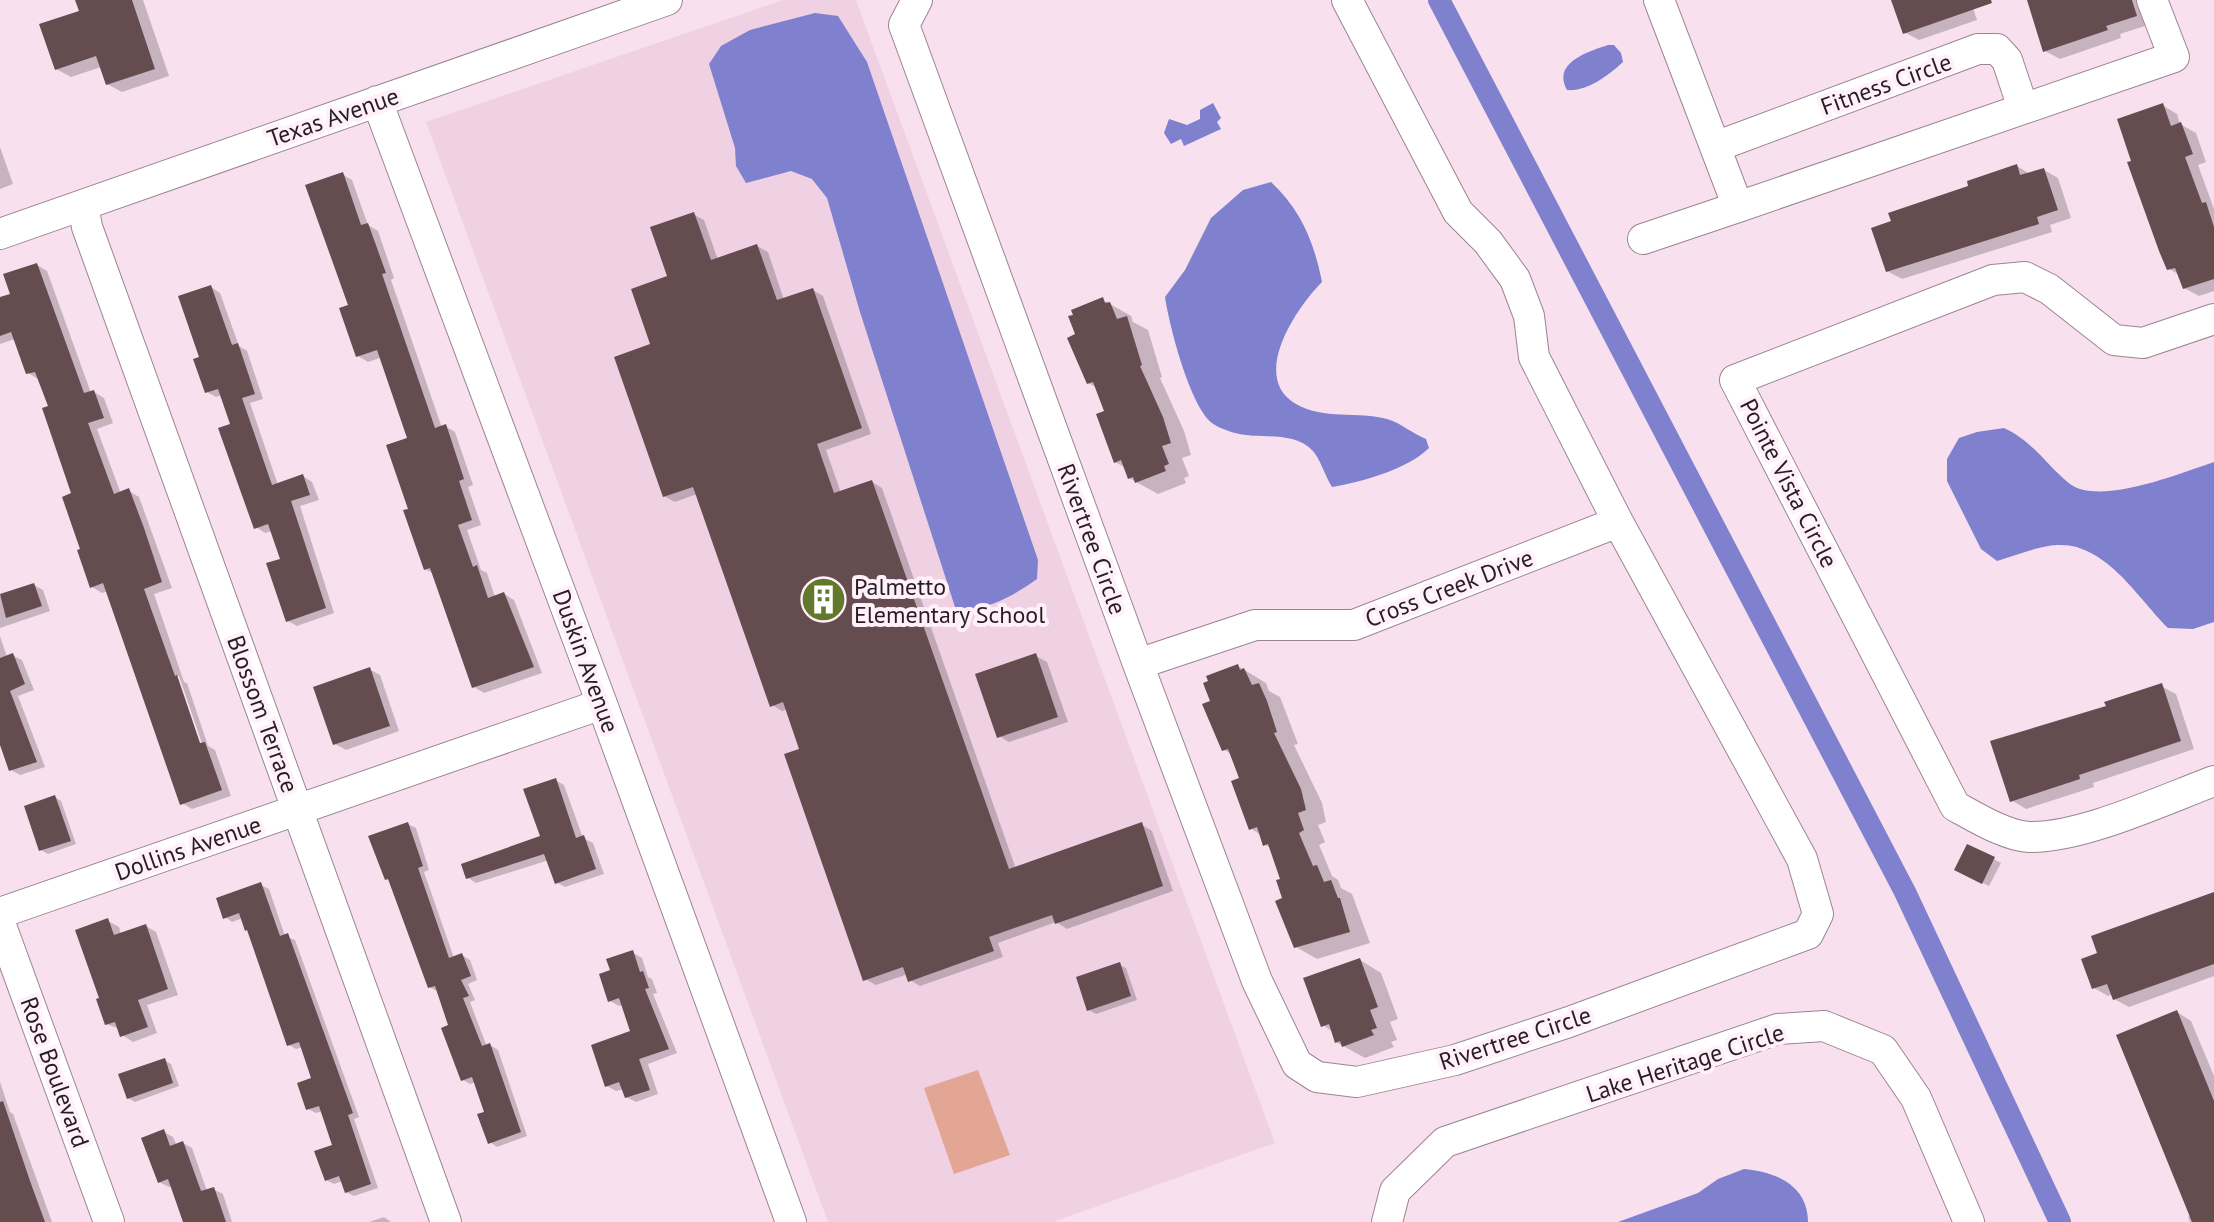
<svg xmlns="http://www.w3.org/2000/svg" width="2214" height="1222" font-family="'PT Sans',sans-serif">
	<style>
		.built { fill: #f0d1e4 }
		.green { fill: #e3a694 }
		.water { fill: #7f80ce }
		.shadow { fill: #0003; fill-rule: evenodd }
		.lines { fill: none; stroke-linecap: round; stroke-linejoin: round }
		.canal { stroke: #7f80ce; stroke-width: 22 }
		.building { fill: #644c4f }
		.minor-casing { stroke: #9b8593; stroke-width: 32 }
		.minor { stroke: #fff; stroke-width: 30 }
		.labels { text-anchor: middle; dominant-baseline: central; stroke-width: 8; stroke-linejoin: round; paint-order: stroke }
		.street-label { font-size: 24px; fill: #261e23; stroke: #fff0f9 }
		.poi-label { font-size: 24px; fill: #261e23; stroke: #fff0f9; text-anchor: start }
	</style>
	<rect width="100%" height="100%" fill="#f8e0ef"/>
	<path class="built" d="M783,0h73l419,1143 -222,79h-225l-402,-1100z"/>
	<path class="green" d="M978,1070l32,85 -56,19 -30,-86z"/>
	<path class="water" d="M815,13l23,3 29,46 171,498 -1,19c-23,16 -53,35 -82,28l-95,-295 -33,-114 -15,-19 -21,-8 -45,12 -10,-17 -1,-18 -26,-84 12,-18 29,-16z
		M1608,45h6l7,8 2,9c-14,13 -36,30 -56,28 -15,-27 20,-38 41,-45z
		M1213,103l8,15 -4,4 4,7 -37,17 -3,-7 -10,5 -7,-11 5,-14 18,6 13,-6v-9z
		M1271,182c30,28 43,60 51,100 -25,25 -73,95 -26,122 28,16 62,7 91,15 14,4 26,15 39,20l3,9c-21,21 -67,34 -97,39 -7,-11 -12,-29 -20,-37 -21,-20 -52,-10 -77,-17 -7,-2 -18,-6 -23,-10 -22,-17 -43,-98 -47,-126l20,-27 26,-52 32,-28z
		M2004,428c30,14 42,37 66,56 30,22 111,-11 144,-22v160l-21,7 -25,-1c-30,-30 -63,-86 -111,-83 -19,1 -42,11 -60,16l-16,-12 -34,-68v-22l12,-21 18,-6z
		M1744,1169c32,3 64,16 64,53h-190l80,-29 20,-14z"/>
	<path class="shadow" d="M77,0h66l26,76 -47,16 -15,-8 -6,-17 -30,10 -15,-8 25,-57z
		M1894,0h93l-15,5 5,15 -58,20 -15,-8z
		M2028,0h114l9,24 -31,10 1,4 -61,21 -15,-8z
		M2162,105l15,9 3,10 16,9 10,29 -8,3 16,44v82l-15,5 -15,-8 -4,-13 -11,-6z
		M0,147l13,37 -13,5z
		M2017,166l13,8 14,-4 14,8 13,40 -21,7 2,7 -150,47 -15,-8 84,-84z
		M342,174l10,6 16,45 10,6 16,47 -3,2 51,148 3,-2 10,6 18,53 -5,2 13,38 -14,5 14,40 6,3 8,24 9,-3 10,6 28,73 -58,20 -10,-6 -40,-113 -9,-5 -14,-59 -2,-71 -29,-81 -12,4 -10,-6 -7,-50z
		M693,214l11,6 14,40 39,-14 11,6 16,48 29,-10 10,6 48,138 -45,16 15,43 31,-11 10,6 134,381 126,-44 10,6 21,60 -106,38 -11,-7 -58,21 5,14 -83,29 -10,-6 -2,-6 -32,11 -11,-6 -63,-229 -14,-41 -6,2 -10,-6 -75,-211 -22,8 -11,-6 -11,-151 17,-67z
		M37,265l10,6 44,122 3,-1 10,6 9,25 -16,6 24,65 8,-3 10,6 33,91 -18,6 30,88 3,1 21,63 7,4 16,46 -39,13 -10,-6 -74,-212 -6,2 -10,-6 -18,-92 -24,-88 -12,-28 -10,-6 -13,-34 -15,5v-44l12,-5zM175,676h4l26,76 -3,1z
		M211,287l9,6 19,53 8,5 16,48 -13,4 28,82 25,-9 9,6 7,18 -19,6 34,107 -37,13 -9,-5 -6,-61 -10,-29 -7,2 -9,-6 -24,-102 -10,-30 -6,2 -9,-5 -6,-34z
		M1103,300l28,16 2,6 15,8 14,47 -2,1 24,53 7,24 -9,3 7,18 -5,2 2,5 -28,11 -29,-16 -3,-10 -11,-6 -8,-50 -9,-24 -10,-5 -10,-47z
		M34,585l9,5 7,21 -50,17v-32z
		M0,636l7,21 5,-2 10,5 12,30 -16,6 27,71 -25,8 -9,-5 -11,-32z
		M1036,656l11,6 21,60 -59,20 -10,-6z
		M1238,666l28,17 3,8 11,6 18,47 -4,1 28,58 4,19 -8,3 7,17 -6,3 3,7 10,24 6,4 3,8 11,6 18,49 -53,16 -21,-12 -13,-67 -11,-31 -8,-5 -3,-9 -11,-7 -8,-49 -9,-24 -10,-6 -11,-47z
		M369,669l11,6 19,56 -53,19 -11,-6z
		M2161,686l15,8 18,55 -101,34 1,4 -68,22 -15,-9 97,-92z
		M555,780l9,5 19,53 10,5 11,31 -39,13 -9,-5 -7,-22 -73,23 -9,-6 75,-40z
		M55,797l6,4 15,43 -28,10 -7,-4z
		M408,824l8,4 13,42 -5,2 30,86 8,-3 8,5 7,20 -9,4 7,16 -5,2 17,45 3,-2 8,5 29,86 -30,11 -7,-5 -3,-29 -11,-31 -6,2 -7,-4 -13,-54 -13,-35 -8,-4 -39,-106 -3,-2z
		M1968,846l33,17 -12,23 -32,-16z
		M261,885l8,4 16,47 10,4 64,177 -5,2 24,69 -24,8 -8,-4 -3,-11 -9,3 -8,-4 9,-34 -12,-35 -7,2 -8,-4 6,-29 -11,-33 -7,2 -7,-4 -39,-114 -7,-13 -11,4 -7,-5z
		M2214,894v82l-85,31 -15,-8 -1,-5 -5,2 -14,-8 5,-34z
		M108,921l11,6 2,7 25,-8 10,6 22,63 -31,10 10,28 -24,9 -11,-7 -2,-6 -14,-5 -5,-25z
		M632,952l10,6 6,19 4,2 5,14 -4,1 24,59 -29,11 10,30 -22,8 -10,-5 -2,-8 -8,2 -9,-5 26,-53 -10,-28 -4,1 -9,-5 3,-29z
		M1360,960l21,13 17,46 -8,3 7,18 -6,2 3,5 -29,11 -29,-16 -3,-10 -10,-7z
		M1119,965l7,3 11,32 -41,14 -7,-4z
		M2177,1012l14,9 23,55v146h-24l-2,-5 3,-2z
		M164,1060l7,4 8,22 -44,16 -7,-4z
		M0,1082l10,30 3,2 39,108h-52z
		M164,1132l9,5 4,9 6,-3 9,5 15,43 6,-2 10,5 9,28h-46l-13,-36 -4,1 -10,-5z
		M384,1217l7,5h-22z"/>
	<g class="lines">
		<path class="canal" d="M1439,0l466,892 155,330"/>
	</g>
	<path class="building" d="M75,0h57l23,69 -49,16 -10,-29 -41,14 -16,-46 40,-13z
		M1891,0h100l1,3 -89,31z
		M2027,0h105l5,16 -31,10 2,4 -65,22z
		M2163,103l8,23 10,-4 12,32 -8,3 17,46 4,-1 8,25v52l-31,10 -8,-21 -8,2 -8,-19 -32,-89 4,-1 -14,-42z
		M2017,164l3,11 24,-7 14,42 -21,7 2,7 -153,48 -15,-44 20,-7 -3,-8 80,-27 -1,-5z
		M343,172l18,53 7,-2 18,50 -4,1 53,154 11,-4 18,55 -5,2 13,39 -14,5 15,42 4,-2 11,33 16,-6 30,75 -62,21 -42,-120 -6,2 -21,-60 5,-1 -22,-64 21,-7 -30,-88 -21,7 -17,-49 9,-3 -43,-120z
		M694,212l17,48 46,-16 20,56 36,-12 49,140 -45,16 17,49 38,-13 137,389 133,-47 21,64 -108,38 -3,-9 -63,22 5,14 -86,31 -5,-15 -40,14 -79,-227 15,-5 -16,-47 -13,5 -77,-220 -30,10 -49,-140 36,-13 -19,-55 36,-13 -17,-49z
		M37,263l47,130 10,-3 10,28 -16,5 26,71 15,-6 15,40 18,54 -18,7 31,87 2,-1 23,68 5,-1 17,48 -42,15 -77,-222 -13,5 -13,-38 3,-1 -18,-52 9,-4 -29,-85 6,-2 -13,-34 -9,2 -15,-42 -11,4v-39l10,-3 -7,-20z
		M211,285l21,60 6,-2 17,51 -13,4 30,87 31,-11 7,21 -19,6 35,107 -40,14 -20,-59 14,-4 -12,-35 -14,5 -36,-101 12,-4 -12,-35 -13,4 -12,-34 6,-2 -21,-61z
		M1103,297l2,6 5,-1 7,17 10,-3 15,49 -2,1 23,51 8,26 -9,3 7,18 -5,2 2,5 -31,12 -2,-6 -5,2 -7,-19 -7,3 -18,-49 8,-3 -11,-29 -6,2 -20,-46 8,-4 -7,-18 5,-1 -2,-5z
		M34,583l8,23 -36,12 -6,-24z
		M13,653l12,31 -15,7 27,71 -28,9 -9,-26v-87z
		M1036,653l22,64 -61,21 -22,-64z
		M1238,664l2,6 4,-2 8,17 7,-2 8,18 10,31 -3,1 27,56 5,21 -8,3 6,17 -5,3 2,5 12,28 4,-1 7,17 7,-2 7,18h2l10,34 -56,16 -19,-47 7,-3 -6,-18 4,-1 -12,-35 -5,2 -6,-19 -8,3 -18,-49 8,-3 -11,-29 -6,2 -20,-47 8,-3 -7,-18 5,-2 -2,-5z
		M370,667l20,59 -57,19 -20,-58z
		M2162,683l19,58 -102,34 1,4 -70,23 -20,-61 116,-35 -2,-4z
		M556,778l20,60 8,-3 12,34 -41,15 -11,-30 -78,25 -5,-15 79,-28 -17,-47z
		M55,795l16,46 -32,10 -15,-45z
		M408,822l15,44 -5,2 31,90 13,-5 9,23 -10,4 8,16 -6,2 19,48 8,-3 31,89 -33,12 -11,-30 7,-2 -12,-35 -11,4 -20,-53 7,-3 -13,-39 -7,2 -40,-109 -3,1 -17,-44z
		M1967,844l28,13 -13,27 -28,-14z
		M261,882l19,54 8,-3 65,180 -5,2 23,69 -26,9 -6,-17 -14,5 -11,-30 18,-6 -13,-39 -13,4 -9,-27 14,-5 -12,-36 -12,4 -40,-116 -2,1 -6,-18 -16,6 -7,-21z
		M2214,892v72l-101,36 -6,-16 -15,5 -11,-30 16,-6 -6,-17z
		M108,918l6,17 32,-11 22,65 -30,11 10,27 -28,10 -5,-15 -10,3 -9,-26 3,-1 -24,-68z
		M633,950l7,22 3,-1 6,17 -4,1 24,60 -30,10 11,31 -25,8 -6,-16 -14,5 -14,-42 39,-14 -11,-33 -11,4 -9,-28 11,-4 -4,-11z
		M1360,958l18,49 -8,3 7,18 -6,2 3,5 -32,12 -2,-6 -5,2 -6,-19 -8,3 -18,-49z
		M1120,962l11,34 -44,15 -11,-34z
		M2177,1010l37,91v121h-22l-76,-187z
		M165,1058l8,25 -46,16 -9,-25z
		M3,1101l27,80 15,41h-45v-120z
		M164,1129l6,17 13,-5 18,50 13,-4 12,35h-43l-15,-43 -10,4 -17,-45z"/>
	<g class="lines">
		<defs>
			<path id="minor" d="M917,0l-13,25 234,639 119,317 40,83 20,13 40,5 98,-22 114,-38 239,-88 10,-20 -16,-55 -184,-337 -84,-165 -5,-41 -14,-37 -27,-37 -30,-30 -111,-212
				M1659,0l79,207 436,-150 -22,-57
				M377,101l225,603 189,518
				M1715,147l263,-98h19l10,11 16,48
				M83,205l4,22 359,995
				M0,234l667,-234
				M1643,239l95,-32
				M2214,319l-71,24 -29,-3 -65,-51 -24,-12 -32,3 -258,100 220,426c20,11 51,30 74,31 53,1 134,-37 185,-56
				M1138,664l117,-39h99l264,-103
				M0,913l602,-209
				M0,923l109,299
				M1387,1222l8,-31 50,-49 333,-113 46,-3 59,24 33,48 53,124"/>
		</defs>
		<use href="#minor" class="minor-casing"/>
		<use href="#minor" class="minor"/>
	</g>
	<defs>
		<symbol id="building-disc" viewBox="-11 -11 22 22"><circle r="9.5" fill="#62792b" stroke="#fff0f9"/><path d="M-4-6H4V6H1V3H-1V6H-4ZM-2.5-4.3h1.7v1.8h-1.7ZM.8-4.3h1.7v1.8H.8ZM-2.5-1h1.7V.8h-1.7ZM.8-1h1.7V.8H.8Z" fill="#fff"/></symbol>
	</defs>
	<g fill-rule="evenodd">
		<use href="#building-disc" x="798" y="574" width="51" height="51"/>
	</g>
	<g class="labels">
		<g class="street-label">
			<text transform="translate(1886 84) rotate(-20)">Fitness Circle</text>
			<text transform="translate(333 117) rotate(-19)">Texas Avenue</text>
			<text transform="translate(1789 483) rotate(63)">Pointe Vista Circle</text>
			<text transform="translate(1092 539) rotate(70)">Rivertree Circle</text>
			<text transform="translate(1449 588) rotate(-21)">Cross Creek Drive</text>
			<text transform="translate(586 661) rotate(70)">Duskin Avenue</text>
			<text transform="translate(263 714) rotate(70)">Blossom Terrace</text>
			<text transform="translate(188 848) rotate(-19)">Dollins Avenue</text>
			<text transform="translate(1515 1038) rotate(-18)">Rivertree Circle</text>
			<text transform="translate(1685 1063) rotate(-18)">Lake Heritage Circle</text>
			<text transform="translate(55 1072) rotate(70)">Rose Boulevard</text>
		</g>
		<g class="poi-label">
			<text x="854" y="586">Palmetto<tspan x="854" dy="28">Elementary School</tspan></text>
		</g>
	</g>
</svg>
